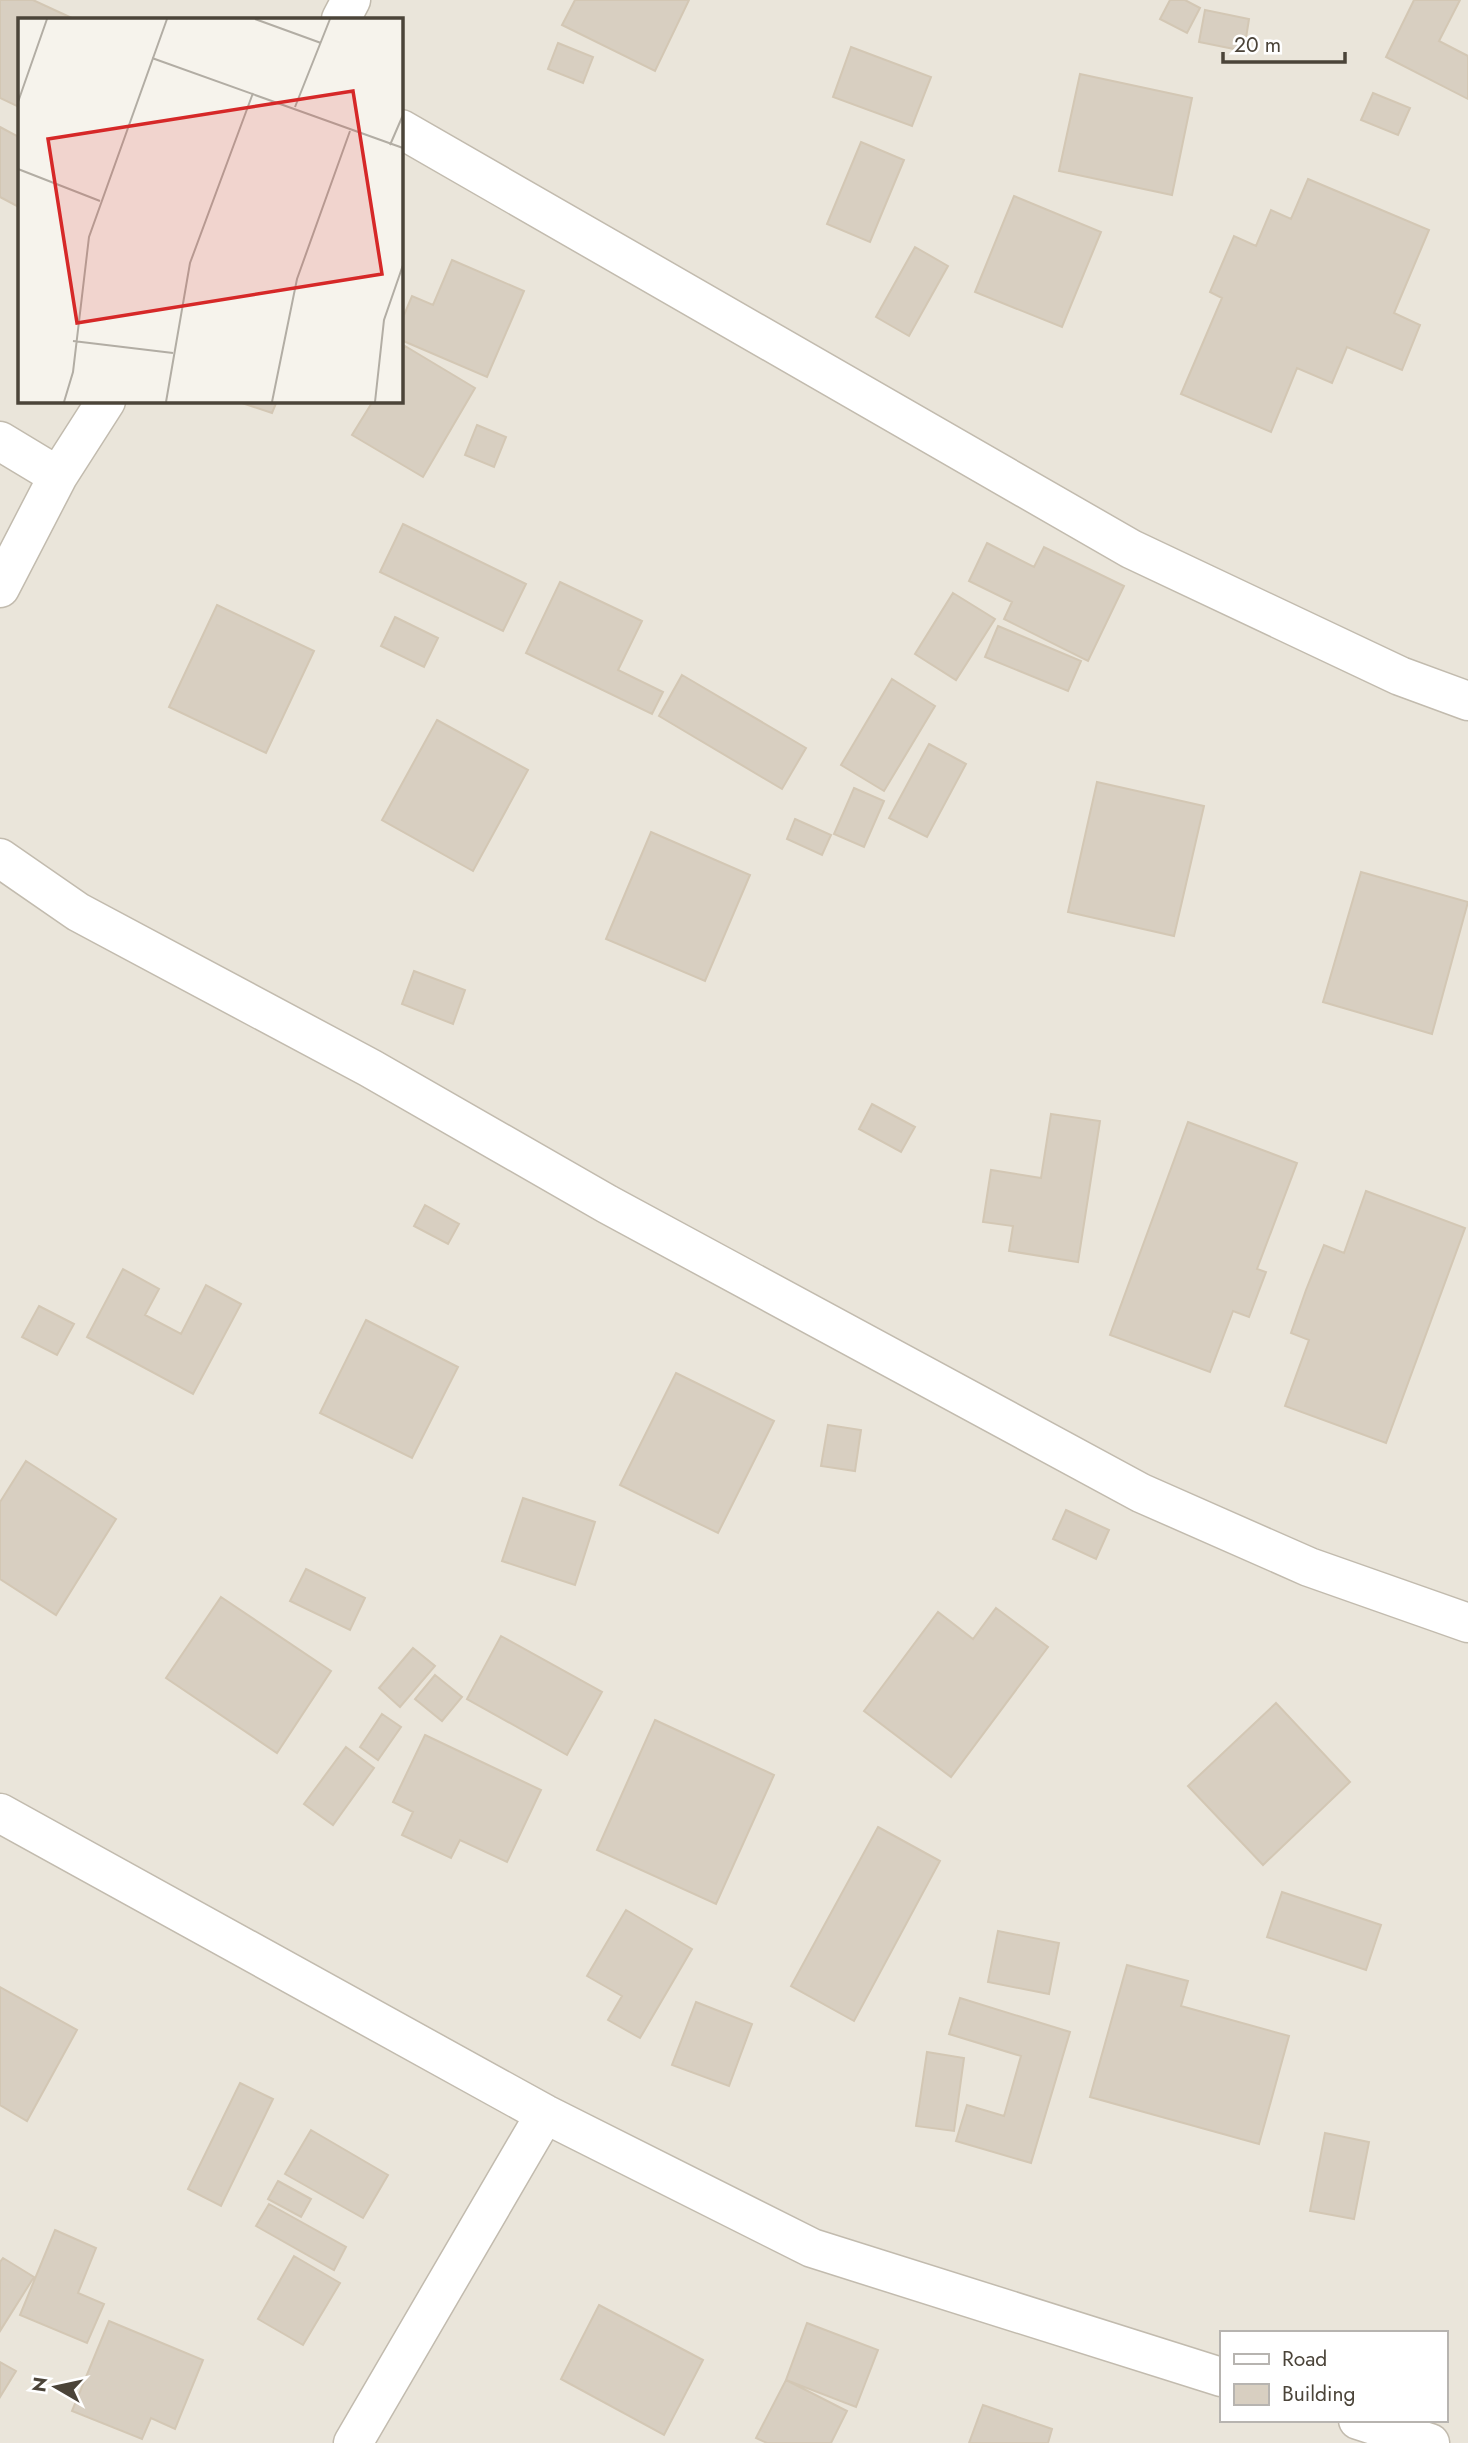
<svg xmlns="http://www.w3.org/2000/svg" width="1468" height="2443" font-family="Jost,sans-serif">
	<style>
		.residential { fill: #eae5da; fill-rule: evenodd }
		.building { fill: #d8cfc1; stroke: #d3c7b4; stroke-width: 2 }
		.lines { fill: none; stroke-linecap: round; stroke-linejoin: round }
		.minor-casing { stroke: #c2bbae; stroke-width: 41 }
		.minor { stroke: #fff; stroke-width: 38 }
		.inset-road { fill: none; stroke: #b2ada4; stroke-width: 2 }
		.view { fill: #d62828; fill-opacity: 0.15; stroke: #d62828; stroke-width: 3.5 }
		.inset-edge { fill: none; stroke: #4b4439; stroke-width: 3.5 }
	</style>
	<rect width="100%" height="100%" fill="#f6f3ec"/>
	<path class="residential" d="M0,0h1468v2443h-1468zM19,19h382v382h-382zM1221,2333h224v87h-224z"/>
	<path class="building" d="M0,0h33l41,19h-55v88l-19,-9z
		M575,0h114l-34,71 -93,-46z
		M1170,0h15l15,8 -13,25 -27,-14z
		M1414,0h46l-21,41 29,15v43l-82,-42z
		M1205,10l44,9 -5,32 -45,-9z
		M558,43l35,14 -10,26 -35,-14z
		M851,47l80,30 -19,49 -79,-29z
		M1080,74l112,24 -20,97 -113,-24z
		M1373,93l37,15 -12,27 -37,-15z
		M0,127l19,10v70l-19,-10z
		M861,142l43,18 -34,82 -43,-18z
		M1308,179l121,51 -35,83 26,12 -18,45 -55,-23 -15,36 -35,-15 -26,64 -90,-38 41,-96 -12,-6 24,-56 22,10 15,-36 20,9z
		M1014,196l87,36 -39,95 -87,-35z
		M915,247l33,19 -39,70 -33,-19z
		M452,260l72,31 -37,86 -86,-37v-18l11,-26 21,9z
		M405,346l70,42 -52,89 -71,-42 21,-34h28v-48z
		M236,401h41l-5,12z
		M477,425l29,12 -12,30 -29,-12z
		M403,524l123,60 -23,47 -123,-59z
		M987,543l47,24 10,-20 80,39 -36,75 -84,-42 8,-17 -43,-21z
		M560,582l82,39 -24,49 45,22 -11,22 -126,-61z
		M953,593l42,26 -39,61 -41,-26z
		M217,605l97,46 -48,102 -97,-46z
		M395,617l43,21 -14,29 -43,-21z
		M998,626l83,35 -13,30 -83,-34z
		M682,675l124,73 -24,41 -123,-73z
		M892,679l43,27 -51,85 -43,-26z
		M437,720l91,50 -55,101 -91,-51z
		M929,744l37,20 -39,73 -38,-19z
		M1097,782l107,24 -30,130 -106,-24z
		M854,788l30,13 -20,46 -30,-13z
		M795,819l36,16 -9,20 -35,-16z
		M651,832l99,43 -45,106 -99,-42z
		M1361,872l107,30 -36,132 -109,-32z
		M414,971l51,19 -12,34 -51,-20z
		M872,1104l43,23 -14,25 -42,-23z
		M1051,1114l49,7 -22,141 -69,-11 4,-25 -30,-4 8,-52 50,8z
		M1188,1122l109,41 -40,106 9,3 -17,45 -16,-6 -23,61 -100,-37z
		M1366,1191l99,37 -79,215 -101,-37 24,-66 -18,-7 15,-43 18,-45 20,8z
		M425,1205l34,19 -11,20 -34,-18z
		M123,1269l36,20 -14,26 36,19 25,-49 35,19 -48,90 -106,-57z
		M39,1306l35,18 -17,31 -35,-18z
		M366,1320l92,47 -46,91 -92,-45z
		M676,1373l98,48 -56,112 -98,-48z
		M828,1425l33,5 -6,41 -34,-5z
		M26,1461l90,58 -60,96 -56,-36v-77z
		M523,1498l72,24 -20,63 -73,-24z
		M1066,1510l43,20 -13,29 -43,-20z
		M306,1569l59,29 -15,32 -60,-29z
		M221,1597l110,74 -54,82 -111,-75z
		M996,1608l52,39 -97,130 -87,-66 74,-99 35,27z
		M501,1636l101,56 -35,63 -100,-56z
		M413,1648l22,18 -35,41 -21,-19z
		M435,1675l27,22 -20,24 -27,-22z
		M1276,1703l74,79 -87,83 -75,-79z
		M382,1714l19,13 -23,33 -18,-13z
		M655,1720l119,55 -58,129 -119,-54z
		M425,1735l116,55 -34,72 -47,-22 -9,18 -49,-23 11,-23 -20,-10z
		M346,1747l28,21 -41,57 -29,-21z
		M878,1827l62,34 -86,160 -63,-35z
		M1282,1892l99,33 -15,45 -99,-33z
		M626,1910l66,39 -52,89 -32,-18 14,-24 -35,-20z
		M998,1931l61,12 -10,51 -61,-12z
		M1127,1965l61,16 -7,25 108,30 -30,108 -169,-47z
		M0,1987l77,43 -50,91 -27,-16z
		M960,1998l110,34 -39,131 -75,-22 11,-36 37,11 17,-60 -72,-22z
		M696,2002l56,22 -23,62 -57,-21z
		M927,2052l37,6 -10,73 -38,-5z
		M240,2083l33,16 -52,107 -33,-17z
		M311,2130l77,45 -25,43 -78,-44z
		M1325,2133l44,9 -15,77 -44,-8z
		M278,2181l33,18 -10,18 -33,-18z
		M269,2204l77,43 -12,23 -78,-44z
		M55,2230l41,18 -18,45 26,11 -17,39 -67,-28z
		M294,2256l46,27 -37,62 -45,-26z
		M3,2258l31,19 -34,54v-69z
		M599,2305l104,55 -39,75 -103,-56z
		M109,2321l94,39 -28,69 -24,-11 -9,21 -70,-28z
		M807,2323l71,27 -22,57 -70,-27z
		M0,2362l16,9 -16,26z
		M786,2380l61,31 -16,32h-64l-11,-5z
		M983,2405l69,24 -4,14h-79z"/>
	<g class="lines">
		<defs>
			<path id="minor" d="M341,19l10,-19
				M401,129l730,420 269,127 68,25
				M0,441l58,35
				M0,588l58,-112 48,-75
				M0,858l78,54 292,156 237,136 534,289 168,74 159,56
				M0,1813l545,301 267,134 409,129
				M1358,2420l72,23
				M353,2443l192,-329"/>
		</defs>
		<use href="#minor" class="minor-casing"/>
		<use href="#minor" class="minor"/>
	</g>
	<g transform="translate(18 18)">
		<rect width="385" height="385" fill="#f6f3ec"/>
		<path class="inset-road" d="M237,1l66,24M134,40l251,90M0,84l29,-83M277,89l35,-88M372,127l13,-30M0,151l82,32M55,323l100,12M46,384l9,-30 16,-135 78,-218M148,384l24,-139 63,-170M254,384l25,-123 53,-148M357,384l9,-82 19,-55"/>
		<path class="view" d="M335,73l29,183 -305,49 -29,-184z"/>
		<rect width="385" height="385" class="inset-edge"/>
	</g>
	<rect x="1220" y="2331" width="228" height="91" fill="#ffffff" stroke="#b7b4b0" stroke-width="2"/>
	<rect x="1234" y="2354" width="35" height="10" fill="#ffffff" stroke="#b7b4b0" stroke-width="2"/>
	<text x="1282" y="2366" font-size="21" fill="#4b4439">Road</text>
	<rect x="1234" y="2384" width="35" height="21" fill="#d8cfc1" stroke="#b7b4b0" stroke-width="2"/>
	<text x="1282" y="2401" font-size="21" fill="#4b4439">Building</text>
	<g transform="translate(56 2387) rotate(279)" stroke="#ffffff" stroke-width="5" paint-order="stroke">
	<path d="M0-5L12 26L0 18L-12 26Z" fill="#4b4439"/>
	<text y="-10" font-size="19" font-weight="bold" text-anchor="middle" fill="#4b4439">N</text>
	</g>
	<path d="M1223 52v10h122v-10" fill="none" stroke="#4b4439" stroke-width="3.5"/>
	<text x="1234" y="52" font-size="21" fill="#4b4439" stroke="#ffffff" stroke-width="5" paint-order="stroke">20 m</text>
</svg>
